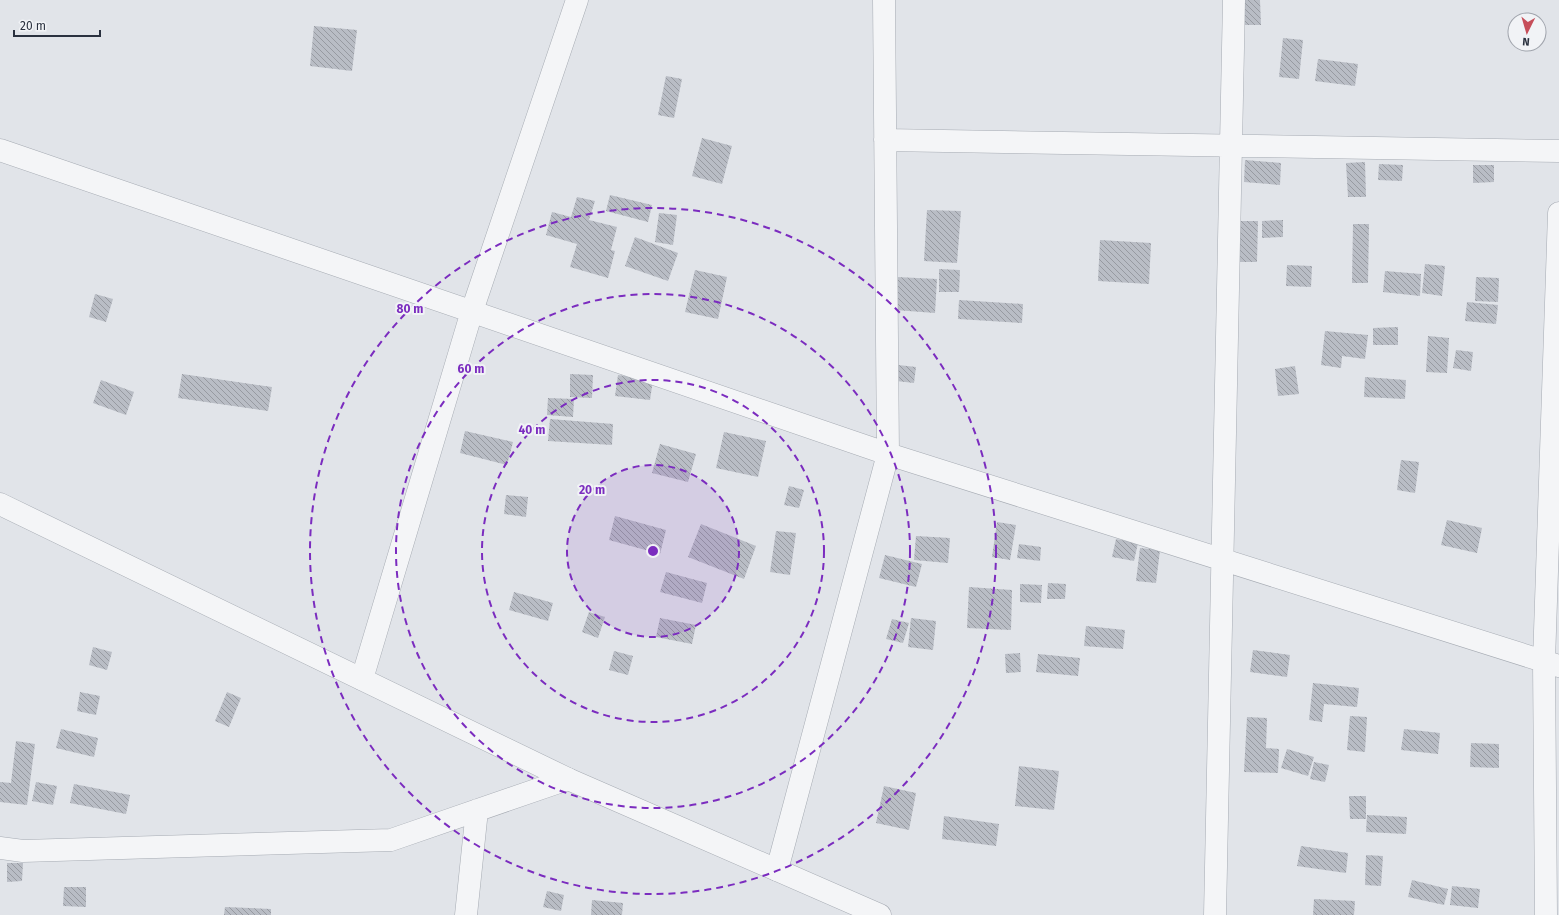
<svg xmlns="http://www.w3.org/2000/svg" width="1559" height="915" font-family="'Fira Sans',sans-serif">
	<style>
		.building { fill: url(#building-back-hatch) }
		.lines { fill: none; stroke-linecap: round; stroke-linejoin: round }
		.minor-casing { stroke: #a6abb3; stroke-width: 23 }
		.tertiary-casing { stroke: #a6abb3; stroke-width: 23 }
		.minor { stroke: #f4f5f7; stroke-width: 22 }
		.tertiary { stroke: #f4f5f7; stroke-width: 22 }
		.ring { fill: none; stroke: #7b2cbf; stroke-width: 2; stroke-dasharray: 7 5 }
		.centre { fill: #7b2cbf; stroke: #f1f3f6; stroke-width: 2 }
		.ring-label { font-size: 12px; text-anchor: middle; font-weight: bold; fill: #7b2cbf; stroke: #f1f3f6; stroke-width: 4; stroke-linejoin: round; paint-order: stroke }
	</style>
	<defs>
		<pattern id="building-back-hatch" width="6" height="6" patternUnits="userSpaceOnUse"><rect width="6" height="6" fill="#b9bdc5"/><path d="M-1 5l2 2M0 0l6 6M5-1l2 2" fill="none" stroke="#979aa1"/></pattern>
	</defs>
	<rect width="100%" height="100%" fill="#e1e4e9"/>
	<path class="building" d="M1241,0h19l1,25h-19z
		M314,26l43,4 -5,41 -42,-5z
		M1283,38l20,2 -4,39 -20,-2z
		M1318,59l40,5 -3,22 -40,-5z
		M666,76l16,3 -8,39 -16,-3z
		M702,138l30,8 -10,38 -30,-8z
		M1245,160l36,3 -1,22 -36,-3z
		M1365,162l1,35h-18l-2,-34z
		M1379,164l24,1 -1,16 -24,-1z
		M1473,165h21v17l-21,1z
		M610,195l42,10 -4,17 -42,-11z
		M577,197l18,4 -6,19 28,7 -6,23 4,1 -7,27 -38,-11 7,-23 -31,-9 6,-23 19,5z
		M927,210l34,1 -4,52 -33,-2z
		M659,213l18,2 -4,30 -18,-3z
		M1283,220v17l-21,1v-17z
		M1240,221h18l-1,41h-18z
		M1353,224h16l-1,59h-16z
		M635,237l43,16 -10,28 -43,-15z
		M1100,240l51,3 -2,41 -51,-3z
		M1425,264l20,2 -3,30 -20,-3z
		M1287,265l25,1 -1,21 -25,-1z
		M939,269l21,1 -1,22h-20z
		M695,270l32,7 -9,42 -33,-7z
		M1385,271l36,3 -1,22 -37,-4z
		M897,277l40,2 -2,34 -40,-3z
		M1476,277l23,1 -1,24 -23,-1z
		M95,294l18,5 -7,23 -17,-5z
		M959,300l64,4 -1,19 -64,-4z
		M1467,302l31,3 -2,19 -31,-3z
		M1398,327v18h-25v-17z
		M1325,331l43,4 -3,24 -23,-3 -1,12 -20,-3z
		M1428,336l21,2 -2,35 -21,-1z
		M1456,350l17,2 -2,19 -18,-3z
		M898,365l18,2 -2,16 -18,-2z
		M1295,366l4,28 -21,2 -3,-27z
		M182,374l90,13 -4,24 -90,-13z
		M570,374l23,1 -1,23 -22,-1z
		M618,375l35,5 -3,20 -35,-4z
		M1365,377l41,3 -1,19 -41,-2z
		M101,380l33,12 -8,23 -33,-12z
		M548,398l26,1 -1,18 -26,-2z
		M550,419l63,5 -1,21 -64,-4z
		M465,431l48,11 -6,23 -47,-12z
		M724,432l42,9 -8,36 -42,-9z
		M660,444l36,10 -8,28 -36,-9z
		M1401,460l18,2 -4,31 -18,-3z
		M789,486l15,4 -5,18 -15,-3z
		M506,495l22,2 -2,20 -22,-3z
		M615,516l51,14 -6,24 -51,-14z
		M1447,520l35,8 -5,25 -36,-8z
		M997,522l19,3 -6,35 -18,-3z
		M701,524l55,22 -12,33 -56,-22z
		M776,531l20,2 -6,42 -20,-3z
		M916,536l34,2 -2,25 -34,-3z
		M1116,539l22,4 -4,18 -22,-4z
		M1019,544l22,3 -1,14 -23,-3z
		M1140,548l20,2 -4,33 -20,-2z
		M885,555l37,9 -6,23 -37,-9z
		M666,572l41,11 -5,20 -42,-11z
		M1048,583l18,1 -1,15h-18z
		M1020,584l22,1 -1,18 -21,-1z
		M969,587l43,3 -1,40 -44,-2z
		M514,592l39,11 -5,18 -39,-11z
		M589,612l16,5 -7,21 -16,-6z
		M660,618l36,7 -4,19 -36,-7z
		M911,618l25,3 -3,29 -25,-3z
		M892,619l17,4 -6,20 -17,-4z
		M1086,626l39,4 -2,19 -39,-3z
		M93,647l19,5 -5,18 -18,-5z
		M1253,650l37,5 -3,22 -37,-5z
		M614,651l19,5 -5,19 -19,-5z
		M1020,653l1,19 -15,1 -1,-19z
		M1038,654l42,4 -2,18 -42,-4z
		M1313,683l46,5 -2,19 -33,-3 -2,18 -13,-2z
		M80,692l20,4 -4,19 -19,-4z
		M227,692l14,6 -12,29 -14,-6z
		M1350,716l17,1 -2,35 -18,-2z
		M1247,717l20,1 -1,30 13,1 -1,24 -34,-1z
		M61,729l37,9 -4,19 -38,-9z
		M1404,729l36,4 -2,21 -37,-4z
		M16,741l19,3 -8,61 -27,-3v-20l11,1z
		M1471,743l28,1v24l-29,-1z
		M1287,749l27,8 -6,19 -27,-8z
		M1314,762l15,3 -4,17 -15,-3z
		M1019,766l40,5 -5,39 -39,-4z
		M36,782l21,4 -4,19 -21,-4z
		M74,784l56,11 -4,19 -56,-11z
		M884,786l32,7 -7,37 -33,-7z
		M1349,796h17v23h-16z
		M1367,815l40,2 -1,17 -40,-2z
		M944,816l55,8 -3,22 -54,-7z
		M1301,846l47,7 -2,20 -49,-7z
		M1366,855l17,1 -2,30 -16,-1z
		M7,863h16l-1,18 -15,1z
		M1412,880l36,9 -4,16 -36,-8z
		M1452,886l28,3 -2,19 -28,-3z
		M64,887h22v20l-23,-1z
		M547,891l17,4 -3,16 -18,-4z
		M1314,899l41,2 -1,14h-41z
		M592,900l31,3 -1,12h-31z
		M225,907l46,2v6h-47z"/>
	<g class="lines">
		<defs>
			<path id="minor" d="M885,140l674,11
				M0,150l888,304 671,212
				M362,679l110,-368 105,-311
				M0,848l23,3 368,-11 177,-61
				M777,870l111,-416 -4,-454
				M466,915l11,-105
				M1215,915l19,-915
				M1546,915l-2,-254 15,-448"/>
			<path id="tertiary" d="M0,504l568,275 312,136"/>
		</defs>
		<use href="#minor" class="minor-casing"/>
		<use href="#tertiary" class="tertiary-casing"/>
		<use href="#minor" class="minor"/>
		<use href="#tertiary" class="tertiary"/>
	</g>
	<circle cx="653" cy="551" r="86" fill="#7b2cbf" fill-opacity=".12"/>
	<g class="ring">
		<circle cx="653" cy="551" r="86"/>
		<circle cx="653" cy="551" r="171"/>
		<circle cx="653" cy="551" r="257"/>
		<circle cx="653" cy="551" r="343"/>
	</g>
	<circle cx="653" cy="551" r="6" class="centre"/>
	<g class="ring-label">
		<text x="410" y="313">80 m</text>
		<text x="471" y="373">60 m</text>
		<text x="532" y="434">40 m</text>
		<text x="592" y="494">20 m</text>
	</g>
	<g transform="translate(1527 32) rotate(185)"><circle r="19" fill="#f1f3f6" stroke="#a1a5ad"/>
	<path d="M0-3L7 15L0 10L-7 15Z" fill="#c64e59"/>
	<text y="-6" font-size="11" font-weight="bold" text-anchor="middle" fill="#2a313f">N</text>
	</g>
	<path d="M14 30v6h86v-6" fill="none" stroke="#2a313f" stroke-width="2"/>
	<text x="20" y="30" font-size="12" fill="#2a313f" stroke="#f1f3f6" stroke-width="3" paint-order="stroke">20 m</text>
</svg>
